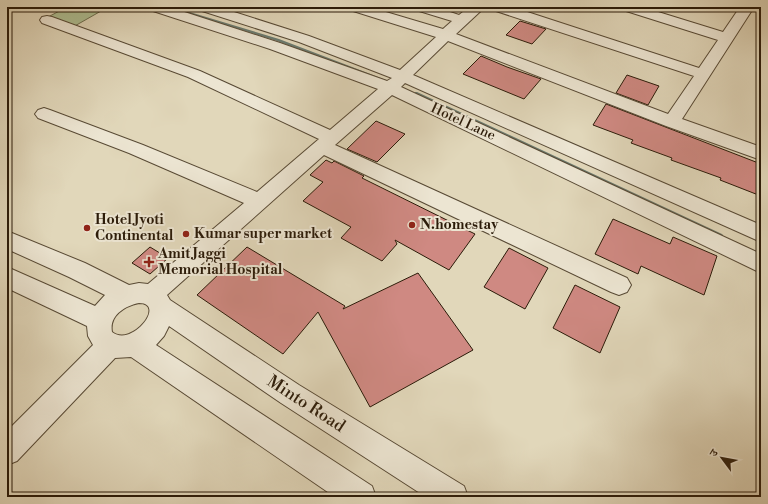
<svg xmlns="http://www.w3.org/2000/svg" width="768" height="504" font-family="'Libre Bodoni','Noto Serif Devanagari',serif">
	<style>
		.green { fill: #aebf93; stroke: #6c6d4e }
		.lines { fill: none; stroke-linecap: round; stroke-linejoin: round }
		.stream { fill: #6a7a6f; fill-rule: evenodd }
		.building { fill: #cf8982; stroke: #2b1b09 }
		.minor-casing { stroke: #584a35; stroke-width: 2 }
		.minor { fill: #ece5d2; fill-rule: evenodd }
		.poi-dot { fill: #8f2418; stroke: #ece5d2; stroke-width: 1.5 }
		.labels { text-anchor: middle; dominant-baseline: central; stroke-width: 4; stroke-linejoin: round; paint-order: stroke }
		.street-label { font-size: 14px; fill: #2b1b09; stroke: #ece5d2 }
		.poi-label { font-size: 14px; font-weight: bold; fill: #2b1b09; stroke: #ece5d2; text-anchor: start }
		.near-street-label { font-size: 17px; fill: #2b1b09; stroke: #ece5d2 }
	</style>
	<rect width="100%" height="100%" fill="#e1d7ba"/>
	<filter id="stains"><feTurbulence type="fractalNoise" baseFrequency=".005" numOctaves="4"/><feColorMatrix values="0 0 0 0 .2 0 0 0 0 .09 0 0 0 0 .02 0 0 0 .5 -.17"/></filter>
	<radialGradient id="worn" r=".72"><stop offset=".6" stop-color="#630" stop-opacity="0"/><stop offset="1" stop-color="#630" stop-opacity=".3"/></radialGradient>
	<path class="green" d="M67,7h41l-35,20 -25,-10z"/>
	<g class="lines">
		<path class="stream" d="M167,7h6l106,32 107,41 -1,1h-2l-106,-40z
			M415,92h2l305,142 1,1 -1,1h-4l-303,-142z"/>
	</g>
	<path class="building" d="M520,21l26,8 -14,15 -26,-9z
		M481,56l26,11 34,12 -17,20 -61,-25z
		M627,75l32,11 -11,19 -32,-12z
		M606,104l155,60v32l-41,-16 1,-2 -50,-18 1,-2 -41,-15 2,-3 -40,-15z
		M376,121l29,13 -28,28 -30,-13z
		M326,160l6,3 2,-2 30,15 -2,2 113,56 -26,36 -54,-30 2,4 -15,17 -41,-23 10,-11 -48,-26 20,-19 -13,-7z
		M613,219l57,25 3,-7 44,19 -13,39 -63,-29 -3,8 -43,-20z
		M150,247l18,11 -18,16 -18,-11z
		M247,247l98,59 -2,3 75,-36 55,77 -103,57 -52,-95 -35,42 -86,-59z
		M509,248l39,20 -23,41 -41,-22z
		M575,285l45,22 -20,46 -47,-25z"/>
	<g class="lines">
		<defs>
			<path id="minor" d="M148,7h21l111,36 107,38 5,-3 -93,-36 -100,-32 -2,-3h22l15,5 75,24 91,34 36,-33 -86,-27 -2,-3h21l74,22 9,-8 -36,-11 -2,-3h21l24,8 10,-8h16l-29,27 212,80 26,-38 -201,-66 -2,-3h21l187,61 19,-28 -95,-30 -2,-3h21l81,25 17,-25h14l-72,112 79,28v13l-95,-34 -218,-85 -35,34 348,150v17l-356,-159 -4,4 360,167v19l-369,-178 -57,50 292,133 4,7 -4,7 -8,3 -8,-3 -287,-137 -157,140 3,5 129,85 165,101 4,11h-42l-145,-94 -112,-77 -5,10 -8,9 216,141 4,11h-41l-204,-140 -16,1 -98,103 -10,4v-34l86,-86 -5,-9 -1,-10 -80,-38v-21l88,39 10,-11 -36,-18 -62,-28v-18l78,32 44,22 10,-2 9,1 96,-81 -115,-50 -91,-35 -3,-4 3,-4 6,-2 6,2 93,35 114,47 62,-53 -131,-62 -146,-54 -2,-3 2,-3 5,-1 5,1 148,54 130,59 48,-41 -108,-40 -120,-39zM139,303c28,0 -7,45 -27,29 -3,-16 12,-26 27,-29z"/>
		</defs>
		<use href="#minor" class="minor-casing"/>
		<use href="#minor" class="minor"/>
	</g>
	<g class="poi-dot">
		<circle cx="412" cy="225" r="4"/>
		<circle cx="87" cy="228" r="4"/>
		<circle cx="186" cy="234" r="4"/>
		<path d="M147 256h4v4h4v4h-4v4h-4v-4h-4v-4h4z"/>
	</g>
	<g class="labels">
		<g class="street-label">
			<text transform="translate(463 122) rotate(25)">Hotel Lane</text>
		</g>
		<g class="poi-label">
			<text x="95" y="220">Hotel Jyoti<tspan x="95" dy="16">Continental</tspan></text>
			<text x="420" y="225">N.homestay</text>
			<text x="194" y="234">Kumar super market</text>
			<text x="158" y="254">Amit Jaggi<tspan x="158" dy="16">Memorial Hospital</tspan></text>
		</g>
		<g class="near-street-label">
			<text transform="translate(306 404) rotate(33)">Minto Road</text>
		</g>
	</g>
	<rect width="768" height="504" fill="none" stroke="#e1d7ba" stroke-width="24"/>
	<rect x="8" y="8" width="752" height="488" fill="none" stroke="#2b1b09" stroke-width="2"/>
	<rect x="12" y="12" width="744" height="480" fill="none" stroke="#2b1b09"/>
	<g transform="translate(722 458) rotate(302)" stroke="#ece5d2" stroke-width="3" paint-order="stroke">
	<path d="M0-3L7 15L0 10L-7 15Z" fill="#2b1b09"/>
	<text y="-6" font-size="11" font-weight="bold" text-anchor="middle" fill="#2b1b09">उ</text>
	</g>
	<rect width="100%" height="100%" filter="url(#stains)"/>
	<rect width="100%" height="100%" fill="url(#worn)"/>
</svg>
